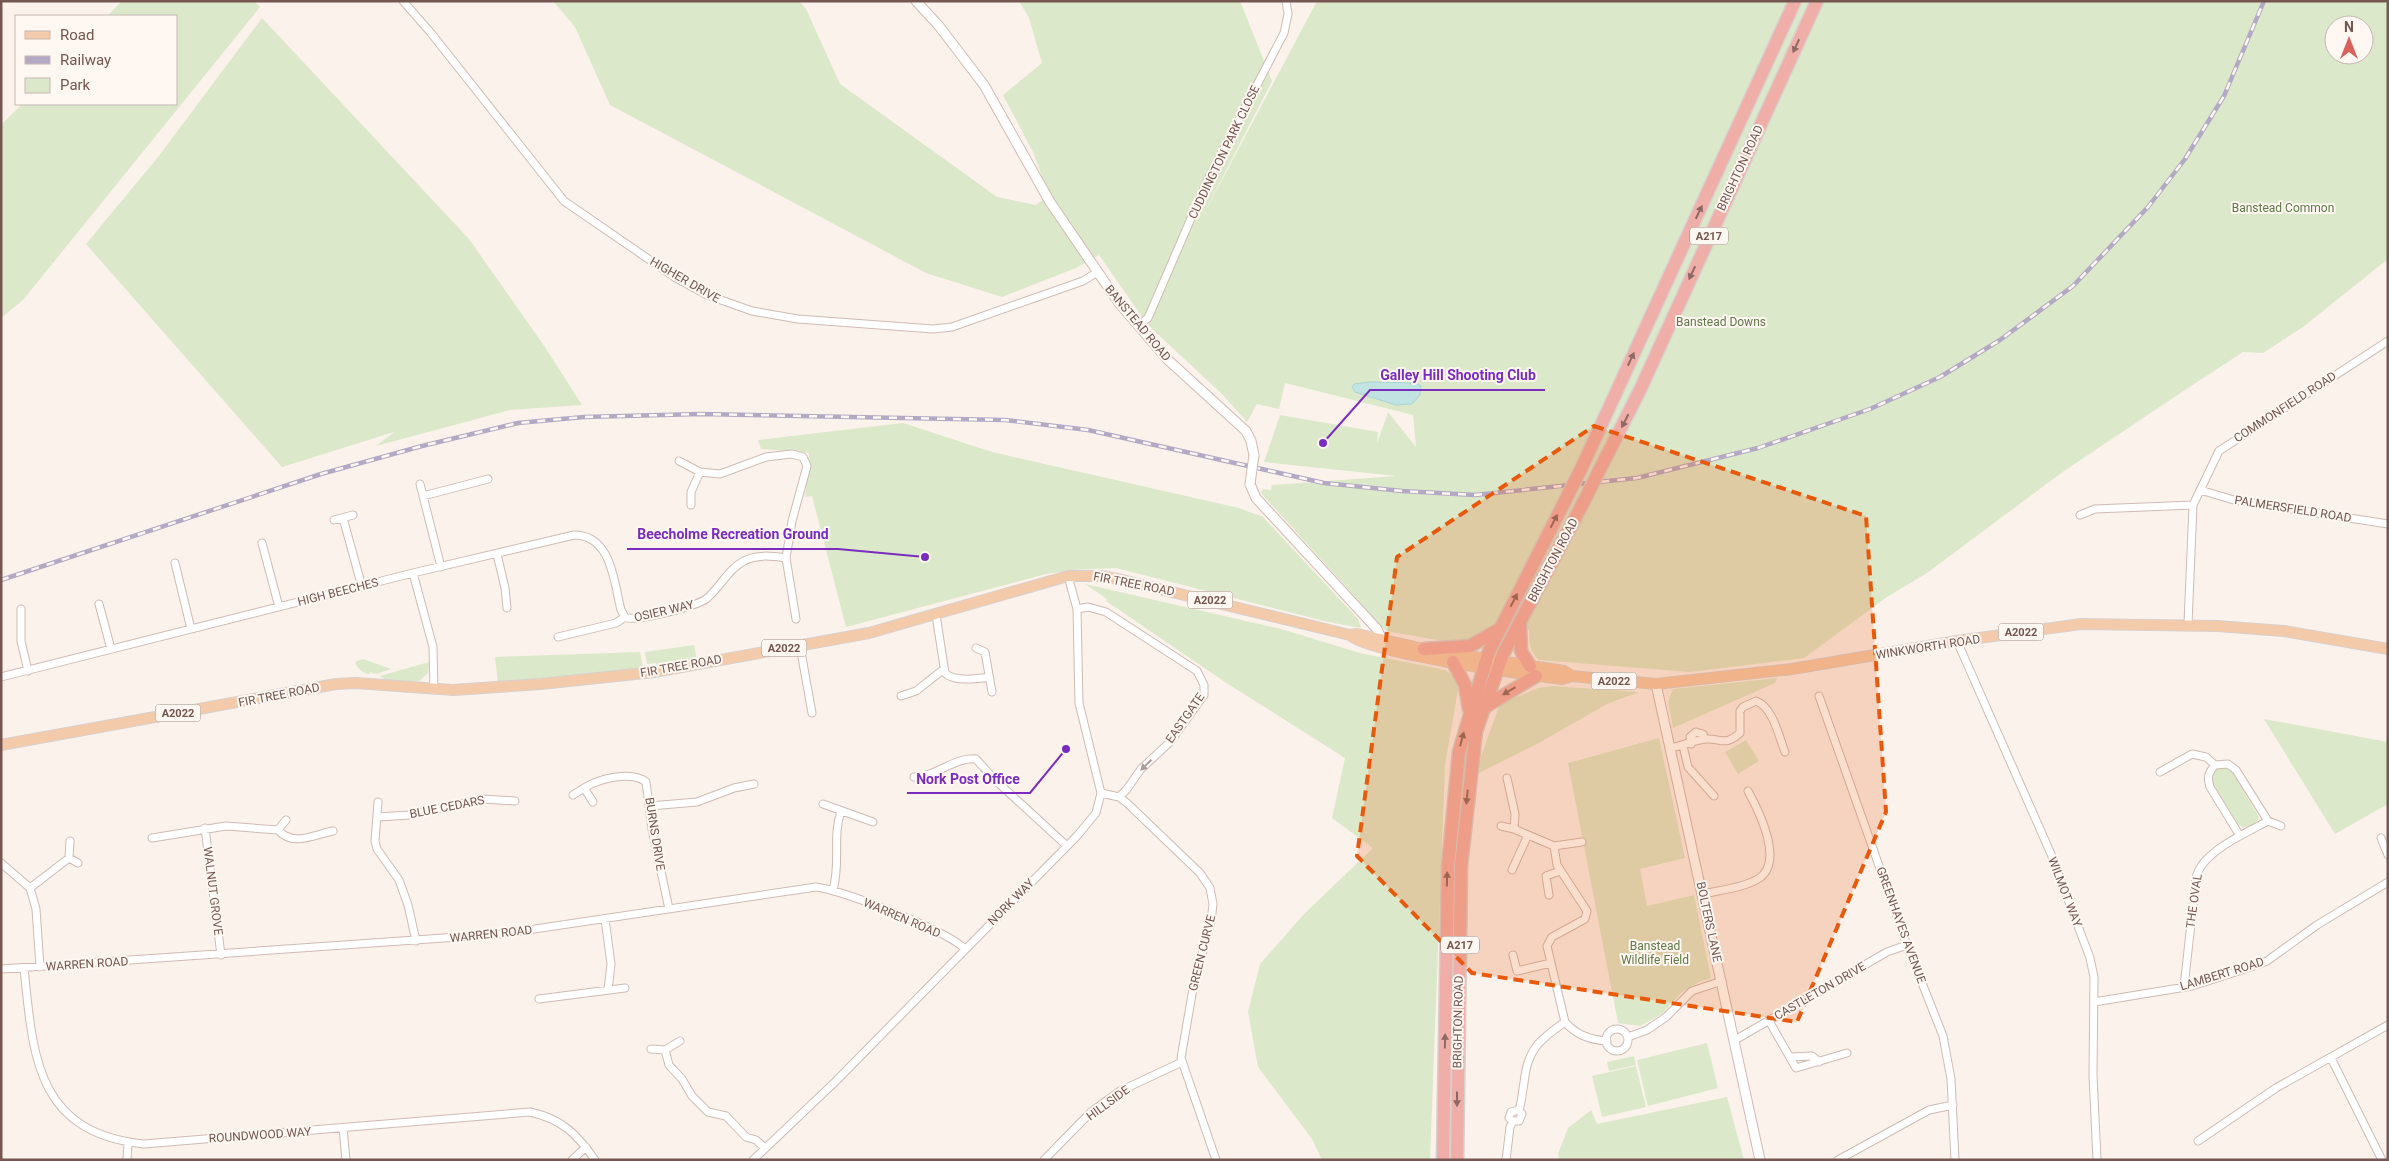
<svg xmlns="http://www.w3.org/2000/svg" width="2389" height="1161" font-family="Roboto,sans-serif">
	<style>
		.green { fill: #dce8ca; fill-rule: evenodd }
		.water { fill: #c1e4e3; stroke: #a8d5d4 }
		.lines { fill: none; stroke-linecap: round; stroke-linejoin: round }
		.street-casing { stroke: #cfbbb4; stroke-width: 9 }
		.secondary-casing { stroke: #d2bab2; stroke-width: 11 }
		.primary-casing { stroke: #d8d0ce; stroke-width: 12 }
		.highway-casing { stroke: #d8d0ce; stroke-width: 15 }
		.street { stroke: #fff; stroke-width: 7 }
		.secondary { stroke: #fff; stroke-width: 9 }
		.primary { stroke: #f4cbaa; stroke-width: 10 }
		.highway { stroke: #f0aea8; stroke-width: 12 }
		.rail-casing { stroke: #b3a9c5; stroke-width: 4.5 }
		.rail { stroke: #fef7f2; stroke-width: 2.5; stroke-dasharray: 8; stroke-linecap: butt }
		.secondary-bridge-casing { stroke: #d2bab2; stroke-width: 11; stroke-linecap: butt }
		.highway-bridge-casing { stroke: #d8d0ce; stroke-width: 15; stroke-linecap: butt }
		.secondary-bridge { stroke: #fff; stroke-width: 9 }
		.highway-bridge { stroke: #f0aea8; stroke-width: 12 }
		.oneway { fill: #8e6862 }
		.oneway2 { fill: #ac9a96 }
		.marked { fill: #e8590c; fill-opacity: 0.2; stroke: #e8590c; stroke-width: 4; stroke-dasharray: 10 6; stroke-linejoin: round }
		.labels { text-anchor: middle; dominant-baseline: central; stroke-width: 4; stroke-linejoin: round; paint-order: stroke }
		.shield { fill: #fef7f2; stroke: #9e8681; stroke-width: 1 }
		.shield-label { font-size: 11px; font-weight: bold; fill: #755650 }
		.street-label { font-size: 12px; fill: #755650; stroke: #fef7f2 }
		.park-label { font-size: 12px; fill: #5f7949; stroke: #fef7f2 }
		.leader { fill: none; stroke: #7b2cbf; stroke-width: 2 }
		.callout-dot { fill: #7b2cbf; stroke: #fef7f2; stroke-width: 2 }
		.callout-label { font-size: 14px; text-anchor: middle; font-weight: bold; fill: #7b2cbf; stroke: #fef7f2; stroke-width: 4; stroke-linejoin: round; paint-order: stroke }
	</style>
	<rect width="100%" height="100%" fill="#fbf2eb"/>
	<path class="green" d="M122,1h132l6,6 -237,293 -22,18v-193l21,-21h154v-88h-69z
		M553,1h246l7,8 34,75 157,113 39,8 13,-10 -16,-43 -30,-57 39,-32 -13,-45 -10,-17h221l32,80 -73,142 118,-222h1071v258l-85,68 -40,26 -20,-1 -55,36 -124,83 -137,102 -40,24 -83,61 -114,14 -151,-12c-10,-9 -10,-17 -10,-30l-44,1 -7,7 -35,3 -57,-10 -125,-138 2,-4 8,1 1,-5 124,-9 -132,-14 16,-47 98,17 -1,12 11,-32 28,35 -3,-32 -128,-32 -6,26 -22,-5 -10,18 -25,-28 -75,-70 -48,-69 -23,13 -74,29 -76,-24 -316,-168 -35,-78zM2334,25h30v30h-30z
		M262,18l207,221 76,108 37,58 -72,5 -134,36 18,-14 -112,35 -196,-223 72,-87z
		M903,423l89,29 247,56 24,9 95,102 3,9 -33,-6 -212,-54 -43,2 -27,4 -200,53 -34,-131 -7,1 4,-44 -48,-4 -3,-9z
		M1085,584l196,45 79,24 85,17 9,6 4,14 -13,75 -15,395h-108l-10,-21 -54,-72 -10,-55 12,-48 44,-50 69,-66 -41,-30 13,-60 -117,-74 -122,-83 1,-2z
		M694,645l3,15 -40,6 -1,-3 -9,1 -2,-12z
		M640,652l3,16 -145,16 -3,-27z
		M363,659l28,10 -15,5 -6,-2v2c-7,0 -13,-6 -15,-12z
		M429,662l-1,11 -9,8h-32l-7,-5z
		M1777,678l-2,5 -102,45 -5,-27 5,-12z
		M1552,686l87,6 -32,12 -70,40 -58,29 2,-17 19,-52 38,-16z
		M2264,719l124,23v62l-53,30z
		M1659,738l26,120 -45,11 7,37 47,-11 17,83 -12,4 -18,11 -19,21 -22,12 -22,-3 -50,-260z
		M1746,740l13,21 -21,13 -13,-22z
		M2227,768l5,3 25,43 2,4 -6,8 -11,1 -4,-3 -26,-42 1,-9 3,-4z
		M1707,1043l11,45 -70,18 -11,-46z
		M1634,1056l2,9 -27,6 -2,-9z
		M1636,1066l10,41 -44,10 -10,-41z
		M1727,1097l17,63h-185l-1,-6 10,-26 23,-18 6,14z"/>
	<path class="water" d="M1371,382l45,1 5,3 -1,9 -8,9 -16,1 -41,-13 -3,-5 2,-3z"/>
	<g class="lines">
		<defs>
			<path id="street" d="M403,1l28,32 133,168 112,77 31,17 45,16 46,8 135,10 19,-2 131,-46 13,-8
				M1138,326l10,-8 60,-139 76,-146 4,-19 -2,-13
				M420,484l21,83
				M2200,490l34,10 154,24
				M423,496l65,-17
				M691,505v-13l9,-20
				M2080,515l15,-6 98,-4
				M343,518l19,69
				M334,520l19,-5
				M262,543l17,64
				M497,554l8,34 2,20
				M786,558l10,61
				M175,563l16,66
				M413,573l20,74 1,43
				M99,604l12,45
				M21,609v32l7,30
				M1077,609l11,-2 18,5 91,59 7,14v10l-34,47 -29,27 -14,20 -8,8
				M936,615l9,58c9,9 32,6 44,4
				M2188,624l5,-119 26,-54 169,-110
				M558,637l58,-14 9,-6c9,6 71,-11 81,-18 14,-11 22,-30 38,-38 13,-7 28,-5 42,-3l6,-37 15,-55 -4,-9 -11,-3 -26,3 -46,17 -20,-2 -21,-11
				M1957,641l94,213 39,104 4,19 -1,98 4,85
				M800,646l12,67
				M976,648l9,4 7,40
				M1,677l412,-104 161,-38c38,0 40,48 47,75l4,7
				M901,696l15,-5 28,-22
				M1819,696l88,249 36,91 8,43 4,81
				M1691,744l-1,-7 6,-5 7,2 2,5
				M1683,746l5,21 26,29
				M1670,748c12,-2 25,-8 36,-9 15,-1 18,8 34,-6v-22l3,-4 13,-6c17,6 23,36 29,51
				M2160,772l32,-18 14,3 9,8
				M914,777c22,0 40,-20 62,-18l18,20 73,67
				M1507,778l8,36 -1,15 40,17 3,19 30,46 -2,8 -33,18 -5,9 18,76c11,13 25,18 42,19
				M1101,793l18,4 8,6 73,70 10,15 3,16 -2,18 -17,61 -13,75 35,102
				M573,795l11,-7
				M378,802l-3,39 2,8 22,31 9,25 8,36
				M593,802l-9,-14c14,-9 48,-18 62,-6l6,47 17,80
				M823,804l50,18
				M650,806l47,-4 37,-14 20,-4
				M378,817l32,-2 73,-16 32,2
				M1501,826l13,3
				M205,828l16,127
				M278,830l8,-10
				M2240,836l-30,-49c-3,-9 -2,-14 5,-22l13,-1 8,6 32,51 13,5
				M152,838l74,-12 52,4c15,17 35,5 55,1
				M2381,838l7,17
				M70,841l-1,17 9,5
				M1554,846l28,-4
				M1,863l29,25 6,21 4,58
				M1512,870l16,-35
				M30,888l39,-30
				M833,890c8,-28 -1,-52 8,-79
				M1703,894c17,-4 40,-6 55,-15 27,-16 1,-68 -10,-88
				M1549,895l-3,-19 14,-5
				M605,919l6,45 -3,26
				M1513,955l4,16 34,-8
				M24,968c9,88 12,165 120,176l386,-32c32,7 47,22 65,48
				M1,969l500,-35 315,-47c28,4 130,43 149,62
				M2184,987l12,-109c5,-26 50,-45 72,-57
				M539,999l86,-11
				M2094,1002l98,-16 59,-19 16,-6 50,-36 71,-43
				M1769,1021l27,47 51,-15
				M1606 1040a11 11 0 1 1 22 0a11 11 0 1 1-22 0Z
				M1628,1037l19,-7 19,-13 26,-26 30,-10
				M1735,1040l152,-88 20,-7
				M651,1049l14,1 4,15 13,14 10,17 16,16 18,4 20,21 10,3 9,8
				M665,1050l15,-9
				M1791,1057l21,-1 7,6
				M2331,1058l51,102
				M1519,1110c3,-9 3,-17 5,-27 3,-33 15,-43 41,-61
				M1513,1121l-4,-3 2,-6 8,-2
				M1513,1121h6l3,-7 -3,-4
				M343,1128l3,32
				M2198,1141l78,-53 112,-63
				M127,1160l1,-18
				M572,1160l14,-13
				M753,1160l82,-78 242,-246 19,-23 5,-20 -22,-90 -2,-94 -9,-33
				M1044,1160l47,-48 29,-21 62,-29
				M1506,1160l4,-33 3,-6
				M1838,1160l91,-50 24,-5"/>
			<path id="secondary" d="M916,1l23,25 45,59 66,117 69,101 48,56 79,72 5,10 3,14
				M1250,484l6,14 121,131 7,16
				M1656,684l104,476"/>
			<path id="primary" d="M1350,635c17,18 179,40 212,44l10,-3
				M1,745l335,-61 20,-1 97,7 88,-6 113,-12 215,-39 199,-57h32l18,3 232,56 7,-1 67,15 140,22 8,5 84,8 136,-15 165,-28 124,-17 136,2 67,5 104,18"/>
			<path id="highway" d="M1582,467l213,-466
				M1600,469l40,-79 177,-389
				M1520,624l1,27 9,15
				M1424,649l46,-3 28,-16
				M1453,662l12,23 4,24
				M1483,708l53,-32
				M1443,1160l5,-294 11,-114 30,-101 75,-148
				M1457,1160l4,-294 15,-135 27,-77 79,-149"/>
		</defs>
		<use href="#street" class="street-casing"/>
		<use href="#secondary" class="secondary-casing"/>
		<use href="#primary" class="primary-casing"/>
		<use href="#highway" class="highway-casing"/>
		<use href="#street" class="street"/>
		<use href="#secondary" class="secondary"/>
		<use href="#primary" class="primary"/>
		<use href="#highway" class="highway"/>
		<defs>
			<path id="rail" d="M1,580l320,-106 101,-28 96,-23 66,-6 117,-3 304,6 83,10 236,53 78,8 73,4 162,-17 121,-30 112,-39 70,-32 60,-37 73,-54 75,-79 37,-48 39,-63 40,-95"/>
		</defs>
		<use href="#rail" class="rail-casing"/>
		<use href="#rail" class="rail"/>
		<defs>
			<path id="secondary-bridge" d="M1250,484l4,-29"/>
			<path id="highway-bridge" d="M1564,503l18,-36
				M1582,505l18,-36"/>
		</defs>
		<use href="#secondary-bridge" class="secondary-bridge-casing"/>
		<use href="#highway-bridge" class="highway-bridge-casing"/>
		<use href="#secondary-bridge" class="secondary-bridge"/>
		<use href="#highway-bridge" class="highway-bridge"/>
	</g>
	<defs><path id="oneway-solid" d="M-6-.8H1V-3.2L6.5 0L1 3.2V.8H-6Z" transform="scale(1.25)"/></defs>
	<g class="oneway">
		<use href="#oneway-solid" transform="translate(1796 46) rotate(115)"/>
		<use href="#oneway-solid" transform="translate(1699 212) rotate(-65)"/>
		<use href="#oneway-solid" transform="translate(1692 273) rotate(115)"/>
		<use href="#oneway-solid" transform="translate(1631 359) rotate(-65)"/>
		<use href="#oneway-solid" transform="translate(1625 421) rotate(117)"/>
		<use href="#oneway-solid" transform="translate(1554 521) rotate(-63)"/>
		<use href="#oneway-solid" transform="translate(1514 600) rotate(-63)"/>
		<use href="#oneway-solid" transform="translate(1509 691) rotate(149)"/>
		<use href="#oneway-solid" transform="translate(1462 739) rotate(-75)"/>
		<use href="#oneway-solid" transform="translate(1467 797) rotate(96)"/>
		<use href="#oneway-solid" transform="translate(1447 879) rotate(-89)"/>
		<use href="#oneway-solid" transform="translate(1445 1041) rotate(-89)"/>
		<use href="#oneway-solid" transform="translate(1457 1099) rotate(90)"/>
	</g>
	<use class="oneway2" href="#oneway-solid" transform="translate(1146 765) rotate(136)"/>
	<path class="marked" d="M1594,426l272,90 20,296 -89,210 -325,-49 -115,-117 40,-299z"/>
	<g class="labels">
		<g class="shield">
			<rect x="1690" y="227.5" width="38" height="17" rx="4"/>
			<rect x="1187.5" y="591.5" width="45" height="17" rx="4"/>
			<rect x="1998.5" y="623.5" width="45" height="17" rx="4"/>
			<rect x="761.5" y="639.5" width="45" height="17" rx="4"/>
			<rect x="1591.5" y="672.5" width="45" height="17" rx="4"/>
			<rect x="155.5" y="704.5" width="45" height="17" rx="4"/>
			<rect x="1441" y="936.5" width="38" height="17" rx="4"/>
		</g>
		<g class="shield-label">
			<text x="1709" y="236">A217</text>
			<text x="1210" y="600">A2022</text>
			<text x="2021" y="632">A2022</text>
			<text x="784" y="648">A2022</text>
			<text x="1614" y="681">A2022</text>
			<text x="178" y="713">A2022</text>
			<text x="1460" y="945">A217</text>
		</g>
		<g class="street-label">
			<text transform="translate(1224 152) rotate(-64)">CUDDINGTON PARK CLOSE</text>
			<text transform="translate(1740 168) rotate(-65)">BRIGHTON ROAD</text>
			<text transform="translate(685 280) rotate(30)">HIGHER DRIVE</text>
			<text transform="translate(1138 323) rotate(50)">BANSTEAD ROAD</text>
			<text transform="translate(2285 407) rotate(-33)">COMMONFIELD ROAD</text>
			<text transform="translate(2293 509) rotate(9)">PALMERSFIELD ROAD</text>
			<text transform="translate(1553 560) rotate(-62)">BRIGHTON ROAD</text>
			<text transform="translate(1134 584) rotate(11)">FIR TREE ROAD</text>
			<text transform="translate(338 592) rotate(-14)">HIGH BEECHES</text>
			<text transform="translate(664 611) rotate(-13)">OSIER WAY</text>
			<text transform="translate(1928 647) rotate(-9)">WINKWORTH ROAD</text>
			<text transform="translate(681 666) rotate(-10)">FIR TREE ROAD</text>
			<text transform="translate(279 695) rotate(-11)">FIR TREE ROAD</text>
			<text transform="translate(1185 718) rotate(-55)">EASTGATE</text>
			<text transform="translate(447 807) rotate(-11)">BLUE CEDARS</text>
			<text transform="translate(655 834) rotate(81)">BURNS DRIVE</text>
			<text transform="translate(213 891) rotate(83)">WALNUT GROVE</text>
			<text transform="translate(2065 892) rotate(69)">WILMOT WAY</text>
			<text transform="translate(2194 901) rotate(-82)">THE OVAL</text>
			<text transform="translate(1011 902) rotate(-45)">NORK WAY</text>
			<text transform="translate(902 918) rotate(23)">WARREN ROAD</text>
			<text transform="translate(1709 922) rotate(78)">BOLTERS LANE</text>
			<text transform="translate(1901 925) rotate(70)">GREENHAYES AVENUE</text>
			<text transform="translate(491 934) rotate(-6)">WARREN ROAD</text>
			<text transform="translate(1202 953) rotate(-76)">GREEN CURVE</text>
			<text transform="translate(87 964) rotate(-4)">WARREN ROAD</text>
			<text transform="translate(2222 974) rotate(-17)">LAMBERT ROAD</text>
			<text transform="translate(1820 991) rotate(-30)">CASTLETON DRIVE</text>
			<text transform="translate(1458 1022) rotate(-89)">BRIGHTON ROAD</text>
			<text transform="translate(1108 1103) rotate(-36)">HILLSIDE</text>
			<text transform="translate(260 1135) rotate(-4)">ROUNDWOOD WAY</text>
		</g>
		<g class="park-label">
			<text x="2283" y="208">Banstead Common</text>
			<text x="1721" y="322">Banstead Downs</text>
			<text x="1655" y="946">Banstead<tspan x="1655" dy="14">Wildlife Field</tspan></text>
		</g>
	</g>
	<path class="leader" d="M1323 443L1370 390H1545M925 557L838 549H627M1066 749L1030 793H907"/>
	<g class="callout-dot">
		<circle cx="1323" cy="443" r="5"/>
		<circle cx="925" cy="557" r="5"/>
		<circle cx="1066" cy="749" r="5"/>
	</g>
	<g class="callout-label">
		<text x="1458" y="380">Galley Hill Shooting Club</text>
		<text x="733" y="539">Beecholme Recreation Ground</text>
		<text x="968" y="784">Nork Post Office</text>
	</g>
	<rect width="2389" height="1161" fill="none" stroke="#755650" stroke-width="5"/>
	<rect x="15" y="15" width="162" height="90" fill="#fef7f2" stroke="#c7b7b1"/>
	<rect x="25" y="31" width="25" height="8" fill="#f4cbaa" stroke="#c7b7b1"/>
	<text x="60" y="40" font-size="15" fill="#755650">Road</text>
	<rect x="25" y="56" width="25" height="8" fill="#b3a9c5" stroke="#c7b7b1"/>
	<text x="60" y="65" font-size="15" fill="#755650">Railway</text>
	<rect x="25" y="78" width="25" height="15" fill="#dce8ca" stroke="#c7b7b1"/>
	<text x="60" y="90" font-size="15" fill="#755650">Park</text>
	<g transform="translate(2349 40)"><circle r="24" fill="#fef7f2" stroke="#c7b7b1"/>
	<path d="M0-4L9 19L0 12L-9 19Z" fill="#da615b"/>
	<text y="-8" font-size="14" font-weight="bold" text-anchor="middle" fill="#755650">N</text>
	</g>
</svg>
